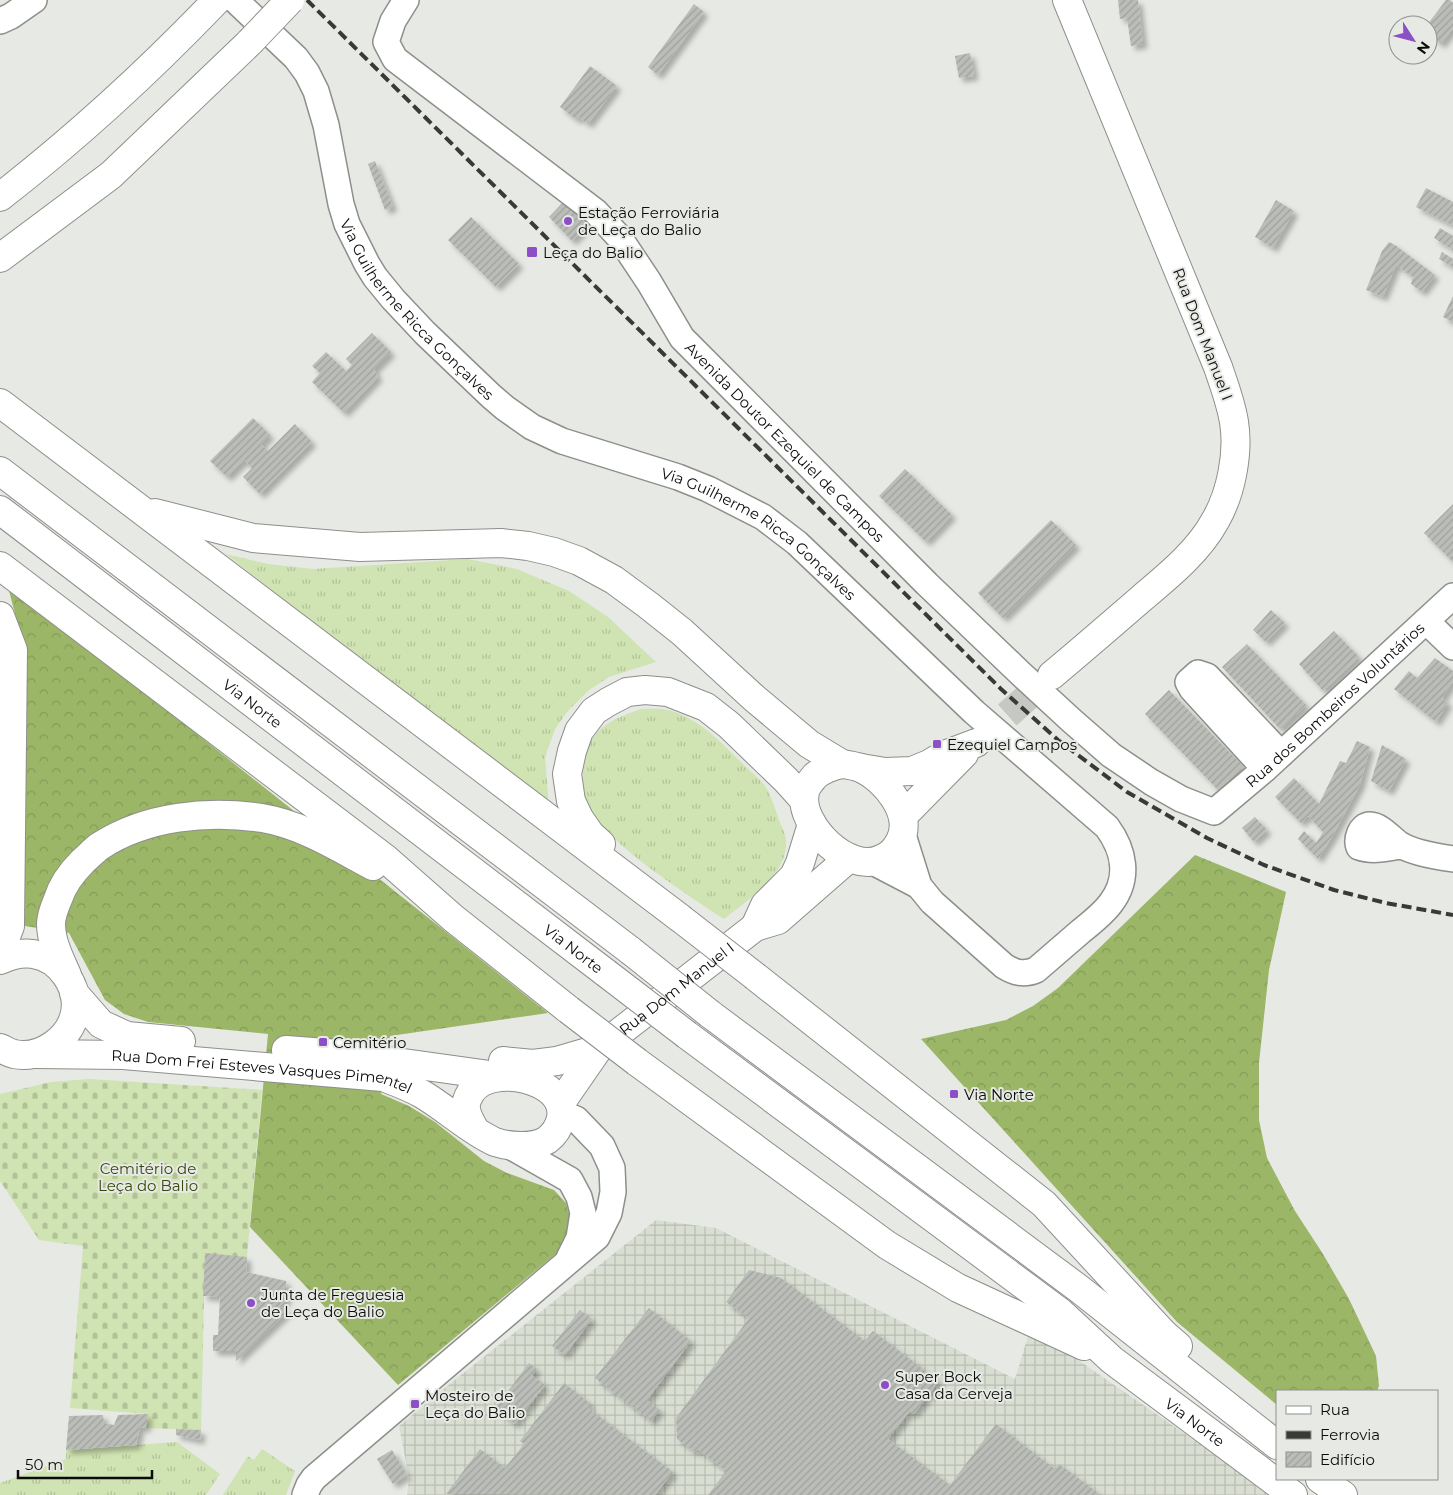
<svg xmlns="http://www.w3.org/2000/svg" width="1453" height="1495" font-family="Montserrat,sans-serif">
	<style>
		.industrial { fill: url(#industrial-grid) }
		.grass { fill: url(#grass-tufts) }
		.forest { fill: url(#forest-crowns) }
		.cemetery { fill: url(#cemetery-stones) }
		.building { fill: url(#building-hatch); filter: url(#shadow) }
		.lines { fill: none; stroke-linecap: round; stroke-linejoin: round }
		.major-tunnel { stroke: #c6c8c3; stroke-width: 28; stroke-dasharray: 28 14; stroke-linecap: butt }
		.minor-casing { stroke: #8d8f8a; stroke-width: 28 }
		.major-casing { stroke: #8d8f8a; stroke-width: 30 }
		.highway-casing { stroke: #8d8f8a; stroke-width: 30 }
		.minor { stroke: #fff; stroke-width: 25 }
		.major { stroke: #fff; stroke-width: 28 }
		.highway { stroke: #fff; stroke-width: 28 }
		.rail { stroke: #393a37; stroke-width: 4; stroke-dasharray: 10 5; stroke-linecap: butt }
		.highway-bridge-casing { stroke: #8d8f8a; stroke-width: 30; stroke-linecap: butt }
		.highway-bridge { stroke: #fff; stroke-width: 28 }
		.poi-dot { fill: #8c4fc6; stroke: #e7e9e4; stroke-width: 2 }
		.labels { text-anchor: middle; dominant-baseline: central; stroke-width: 4; stroke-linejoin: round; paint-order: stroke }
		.poi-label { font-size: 15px; fill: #0b0c0a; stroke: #e7e9e4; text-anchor: start }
		.street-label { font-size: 15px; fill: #0b0c0a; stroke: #e7e9e4 }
		.park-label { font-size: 15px; fill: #37480d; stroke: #e7e9e4 }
	</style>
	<defs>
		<pattern id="industrial-grid" width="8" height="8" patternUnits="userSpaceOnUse" patternTransform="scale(1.25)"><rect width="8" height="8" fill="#d9ded2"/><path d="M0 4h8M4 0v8" fill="none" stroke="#b9bdb3"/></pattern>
		<pattern id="grass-tufts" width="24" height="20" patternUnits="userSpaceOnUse" patternTransform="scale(1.25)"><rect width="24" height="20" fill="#d0e3b2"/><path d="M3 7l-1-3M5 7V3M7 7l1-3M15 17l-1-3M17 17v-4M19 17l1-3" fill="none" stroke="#b1c298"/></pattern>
		<pattern id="forest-crowns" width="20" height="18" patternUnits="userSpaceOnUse" patternTransform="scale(1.25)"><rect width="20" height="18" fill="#9bb667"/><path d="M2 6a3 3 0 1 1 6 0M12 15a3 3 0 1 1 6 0" fill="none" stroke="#849b58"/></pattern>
		<pattern id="cemetery-stones" width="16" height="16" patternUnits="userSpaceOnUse" patternTransform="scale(1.25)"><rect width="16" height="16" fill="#d0e3b2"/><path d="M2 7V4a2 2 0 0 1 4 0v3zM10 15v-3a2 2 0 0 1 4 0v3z" fill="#b1c298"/></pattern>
		<pattern id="building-hatch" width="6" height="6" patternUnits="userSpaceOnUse" patternTransform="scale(1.25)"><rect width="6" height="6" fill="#bbbdb8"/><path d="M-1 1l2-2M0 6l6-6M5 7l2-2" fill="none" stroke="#9fa19d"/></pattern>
		<filter id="shadow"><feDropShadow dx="4.5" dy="4.5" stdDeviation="2.5" flood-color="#0004"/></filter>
	</defs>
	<rect width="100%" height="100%" fill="#e7e9e4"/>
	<path class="industrial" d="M656,1220l60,8 299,151 13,-43 43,19 202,140h-866l2,-17 -10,-52 52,-43z"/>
	<path class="grass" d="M226,554l42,10 45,5 155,-10 49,10 52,22 39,26 48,45 -47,15 -20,13 -22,22 -12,17 -10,28 4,50z
		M641,709c10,0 22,-1 31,2 30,10 50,32 72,54 8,8 19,16 24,26 5,10 8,21 12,32 3,6 7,15 6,22 -1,32 -40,56 -62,74 -33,-22 -127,-81 -138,-118 -3,-13 -4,-26 -2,-38 6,-35 26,-43 57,-54z
		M177,1442l43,32 -14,21h-206v-12l66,-24v-9z
		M262,1449l33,22 -9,24h-63l25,-39 6,4z"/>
	<path class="forest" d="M7,583l541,430 -158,23 -9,58 28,12 26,16 49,39 23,12 47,17 12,13 5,18 -4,15 -8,15 -161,134 -148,-158 18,-193 -120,-12 -24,-8 -19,-14 -36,-67 -69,-11 21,-285z
		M1195,855l91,37 -17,78 -10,93v57l8,38 28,53 28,43 26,45 27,57 3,30 -2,5h-100v14l-100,-83 -256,-283 85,-19 27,-14 25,-18z"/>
	<path class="cemetery" d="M89,1079l173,11 -15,167 -42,-3 -4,176 -55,-2 1,-14 -77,-6 13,-162 -44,-6 -39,-59v-87l51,-12z"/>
	<path class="building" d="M1118,0h20l5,44 -12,2 -4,-28 -7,1z
		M1446,0h4l3,3v25l-12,16 -13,-10 -1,-9z
		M694,4l10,8 -46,63 -10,-8z
		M970,53l4,23 -15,2 -4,-22z
		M590,66l27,20 -29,38 -9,-7 -2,3 -17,-13z
		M375,161l18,46 -8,3 -17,-46z
		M1426,188l27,14v21l-1,2 -36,-18z
		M1276,200l18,11 -21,37 -18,-11z
		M564,201l24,24 -16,16 -23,-24z
		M471,217l48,47 -23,23 -48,-47z
		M1440,228l13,8v14l-19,-12z
		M1389,242l6,3 40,30 -13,17 -11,-8 2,-7 -17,-12 -13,32 -17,-7 16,-39z
		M1442,252l11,7v8l-14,-8z
		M1453,296v26l-10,-5z
		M372,333l19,19 -17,17 4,8 -34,36 -32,-31 8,-9 -8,-7 14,-14 20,19 6,-6 -6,-6z
		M253,418l17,17 -9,9 7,7 27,-27 17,18 -52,52 -17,-17 9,-9 -8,-8 -17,17 -17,-16z
		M905,469l47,46 -26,27 -47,-46z
		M1453,504v58l-29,-29z
		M1051,520l25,25 -73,73 -25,-25z
		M1271,610l14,13 -19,19 -13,-12z
		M1334,631l25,26 -36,34 -24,-27z
		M1247,644l59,61 -26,24 -58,-62z
		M1435,658l18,13v10l-11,17 6,5 -12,19 -42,-33 15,-18 8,7z
		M1169,690l74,76 -25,24 -73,-76z
		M1357,741l13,6 -10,38 -28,52 -14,22 -20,-20 6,-8 12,12 7,-11 -15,-16 -7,7 -26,-26 19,-19 25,26 21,-43 6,2z
		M1382,745l24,14 -17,32 -18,-10z
		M1255,817l12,13 -13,12 -12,-14z
		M205,1253l42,4 -1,15 40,9 1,18 -8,8 10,3 -53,51v-10h-23v-16h5l2,-38 -17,-1z
		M749,1270l32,8 84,63 8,-10 66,50 -25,33 -4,-3 -22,28 62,46 46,-61 59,45 4,-5 42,31h-393l18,-24 -29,-22 -2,3 -18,-13 -1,-21 73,-100 -23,-16z
		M649,1308l42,33 -44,59 13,10 -9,11 -56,-43z
		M580,1310l12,9 -27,36 -13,-9z
		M529,1363l8,6 -5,6 13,10 -30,39 -20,-15z
		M564,1383l27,21 -4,3 86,65 -18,23 -209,-1 34,-45 25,19 19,-24 -4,-3z
		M148,1414l-2,14 -6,-1 -4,18 -70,5 3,-34 34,-1 1,8 10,2 4,-10z
		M176,1429l25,1 -1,10 -24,-5z
		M392,1450l15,25 -14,9 -16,-25z"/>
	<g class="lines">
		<path class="major-tunnel" d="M976,743l76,-68"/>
		<defs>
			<g id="minor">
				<path id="s1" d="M235,0l61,58 11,15 9,18 10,34 15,79 6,20 20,40 8,13 18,22 32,34 66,63 14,12 27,19 30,14 116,36 30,12 55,28 34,26 177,169 133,115c17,23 23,51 4,76 -8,11 -20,20 -31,29 -15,13 -29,25 -44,38 -12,5 -21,3 -32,-4l-72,-64 -13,-16 -16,-51"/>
				<path id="s2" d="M406,0l-13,21 -7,21 9,17 201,153 23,25 30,45 33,56 245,246 93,89 51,47 40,35 40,27 30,17 33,13 51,-43 188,-173"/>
				<path d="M0,21l11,-5 23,-16"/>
				<path d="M1426,621l27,26"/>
				<path d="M1265,769l-73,-80 -4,-7 10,-9 9,3 74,78"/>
				<path d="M1401,846c-13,2 -28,6 -42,1 -3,-7 1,-22 11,-22 10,0 21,13 29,19 12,8 40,13 54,15"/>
				<path d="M873,862l46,24"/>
				<path d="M508,1145l62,35 9,17 4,16 -4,25 -10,20"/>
				<path d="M305,1495l4,-10 5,-7 283,-241 12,-24 4,-21 -1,-24 -10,-22 -26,-27 -14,-6"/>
			</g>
			<g id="major">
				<path d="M1052,675c30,-25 60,-51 90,-77 26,-22 56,-46 73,-77 16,-27 24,-68 19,-99 -3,-19 -10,-37 -16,-55l-151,-367"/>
				<path d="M842,764c7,1 13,2 19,4 24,11 53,46 39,73 -4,8 -10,15 -19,18 -32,16 -84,-35 -76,-67 1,-6 6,-11 10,-16 8,-7 17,-10 27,-12z"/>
				<path d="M861,768l24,4 27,-1 17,-7 15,-9 32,-12"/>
				<path d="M903,816l61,-62"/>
				<path d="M755,927l10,-22 29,-29 6,-13 12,-39"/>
				<path d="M0,960c11,-5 21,-8 33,-6 27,4 47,33 42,59 -5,26 -35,47 -61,41 -5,-1 -9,-4 -14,-6"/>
				<path d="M74,993l27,31 26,12 54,5"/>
				<path d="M286,1050l53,4 158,22"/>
				<path id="s3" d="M35,1054l88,1 260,22c13,5 27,10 39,17 24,14 48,37 73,48 9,3 17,4 26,4 10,0 18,-1 26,-6 8,-6 12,-12 14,-22 7,-39 -70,-56 -90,-26 -3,5 -6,11 -5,17 1,8 6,15 9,21"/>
				<path d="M503,1061l30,3 24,-3 41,-12"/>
				<path id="s4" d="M560,1104l38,-55 157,-122 23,-7 71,-62"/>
			</g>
			<g id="highway">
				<path d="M0,197c77,-60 150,-127 217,-197"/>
				<path d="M0,258l111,-83 139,-133"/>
				<path d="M0,403l680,515"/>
				<path d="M0,471l631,480"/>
				<path id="s5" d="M0,510l606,463"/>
				<path d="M155,513l98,25 107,9 141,-4 27,3 26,6 25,9 35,19 34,25 34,27 72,66 55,46 33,20"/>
				<path d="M0,566l386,293 67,59 116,92"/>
				<path d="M0,616l13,34 -3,276 -10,26"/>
				<path d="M601,844l-11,-10 -11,-16 -8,-17 -4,-27 5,-23 7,-20 15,-20 14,-9 19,-10 18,-2 23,2 38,15 23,18 57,55 18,20"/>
				<path d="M67,975c-7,-16 -16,-33 -16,-51 0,-8 4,-18 7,-25 5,-16 14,-27 25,-38 6,-5 11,-11 17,-15 46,-30 108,-36 162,-28 41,7 75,29 111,48"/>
				<path d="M756,977l288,227 119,129 15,13"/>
				<path d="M710,1014l368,274 199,157"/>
				<path id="s6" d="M687,1035l373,277 52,48 181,135"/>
				<path d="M637,1062l250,183 71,43 126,58"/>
				<path d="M1320,1479l23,16"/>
			</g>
		</defs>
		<use href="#minor" class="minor-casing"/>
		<use href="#major" class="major-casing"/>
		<use href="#highway" class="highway-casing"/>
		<use href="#minor" class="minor"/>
		<use href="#major" class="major"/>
		<use href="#highway" class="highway"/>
		<path class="rail" d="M307,0l694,689 57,51 69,52 80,46 57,27 70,25 52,13 67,12"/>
		<defs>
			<path id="highway-bridge" d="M250,42l40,-42
				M680,918l76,59
				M631,951l79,63
				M606,973l81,62
				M569,1010l68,52"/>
		</defs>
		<use href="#highway-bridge" class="highway-bridge-casing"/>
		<use href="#highway-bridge" class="highway-bridge"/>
	</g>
	<g class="poi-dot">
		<circle cx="568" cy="221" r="5"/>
		<rect x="526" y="246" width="12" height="12" rx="2.5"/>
		<rect x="932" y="739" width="10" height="10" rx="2.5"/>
		<rect x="318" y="1037" width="10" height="10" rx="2.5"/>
		<rect x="949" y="1089" width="10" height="10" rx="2.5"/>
		<circle cx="251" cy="1303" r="5"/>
		<circle cx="885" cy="1385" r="5"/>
		<rect x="410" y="1399" width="10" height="10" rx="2.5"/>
	</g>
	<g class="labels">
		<g class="poi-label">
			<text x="578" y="212">Estação Ferroviária<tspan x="578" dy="17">de Leça do Balio</tspan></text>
			<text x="543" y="252">Leça do Balio</text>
			<text x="947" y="744">Ezequiel Campos</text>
			<text x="333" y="1042">Cemitério</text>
			<text x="964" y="1094">Via Norte</text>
			<text x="261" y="1294">Junta de Freguesia<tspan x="261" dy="17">de Leça do Balio</tspan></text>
			<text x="895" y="1376">Super Bock<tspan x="895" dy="17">Casa da Cerveja</tspan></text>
			<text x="425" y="1395">Mosteiro de<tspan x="425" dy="17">Leça do Balio</tspan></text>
		</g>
		<g class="street-label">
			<text stroke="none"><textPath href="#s1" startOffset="371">Via Guilherme Ricca Gonçalves</textPath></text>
			<text transform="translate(1203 334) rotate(69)">Rua Dom Manuel I</text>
			<text stroke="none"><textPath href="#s2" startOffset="618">Avenida Doutor Ezequiel de Campos</textPath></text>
			<text stroke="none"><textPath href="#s1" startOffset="791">Via Guilherme Ricca Gonçalves</textPath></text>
			<text stroke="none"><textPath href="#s5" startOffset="318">Via Norte</textPath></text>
			<text stroke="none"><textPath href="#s2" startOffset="1350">Rua dos Bombeiros Voluntários</textPath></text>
			<text stroke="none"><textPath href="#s5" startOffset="722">Via Norte</textPath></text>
			<text stroke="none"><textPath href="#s4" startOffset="166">Rua Dom Manuel I</textPath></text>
			<text stroke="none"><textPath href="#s3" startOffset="228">Rua Dom Frei Esteves Vasques Pimentel</textPath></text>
			<text stroke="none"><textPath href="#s6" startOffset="639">Via Norte</textPath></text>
		</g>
		<g class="park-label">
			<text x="148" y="1168">Cemitério de<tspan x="148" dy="17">Leça do Balio</tspan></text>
		</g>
	</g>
	<rect x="1276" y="1390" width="162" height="90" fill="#e7e9e4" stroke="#8f918d"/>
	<rect x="1286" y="1406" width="25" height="8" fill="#ffffff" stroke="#8f918d"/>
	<text x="1320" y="1415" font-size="15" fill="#0b0c0a">Rua</text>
	<rect x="1286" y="1431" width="25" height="8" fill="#393a37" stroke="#8f918d"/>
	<text x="1320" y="1440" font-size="15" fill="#0b0c0a">Ferrovia</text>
	<rect x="1286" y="1452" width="25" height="15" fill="url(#building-hatch)" stroke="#8f918d"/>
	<text x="1320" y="1465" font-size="15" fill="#0b0c0a">Edifício</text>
	<g transform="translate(1413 40) rotate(126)"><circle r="24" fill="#e7e9e4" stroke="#8f918d"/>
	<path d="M0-4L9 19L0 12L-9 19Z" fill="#8c4fc6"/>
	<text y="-8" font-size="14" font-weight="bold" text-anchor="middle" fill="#0b0c0a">N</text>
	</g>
	<path d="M18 1470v8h134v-8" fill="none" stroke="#0b0c0a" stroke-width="2.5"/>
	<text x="25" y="1470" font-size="15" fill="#0b0c0a" stroke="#e7e9e4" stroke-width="4" paint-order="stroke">50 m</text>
</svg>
